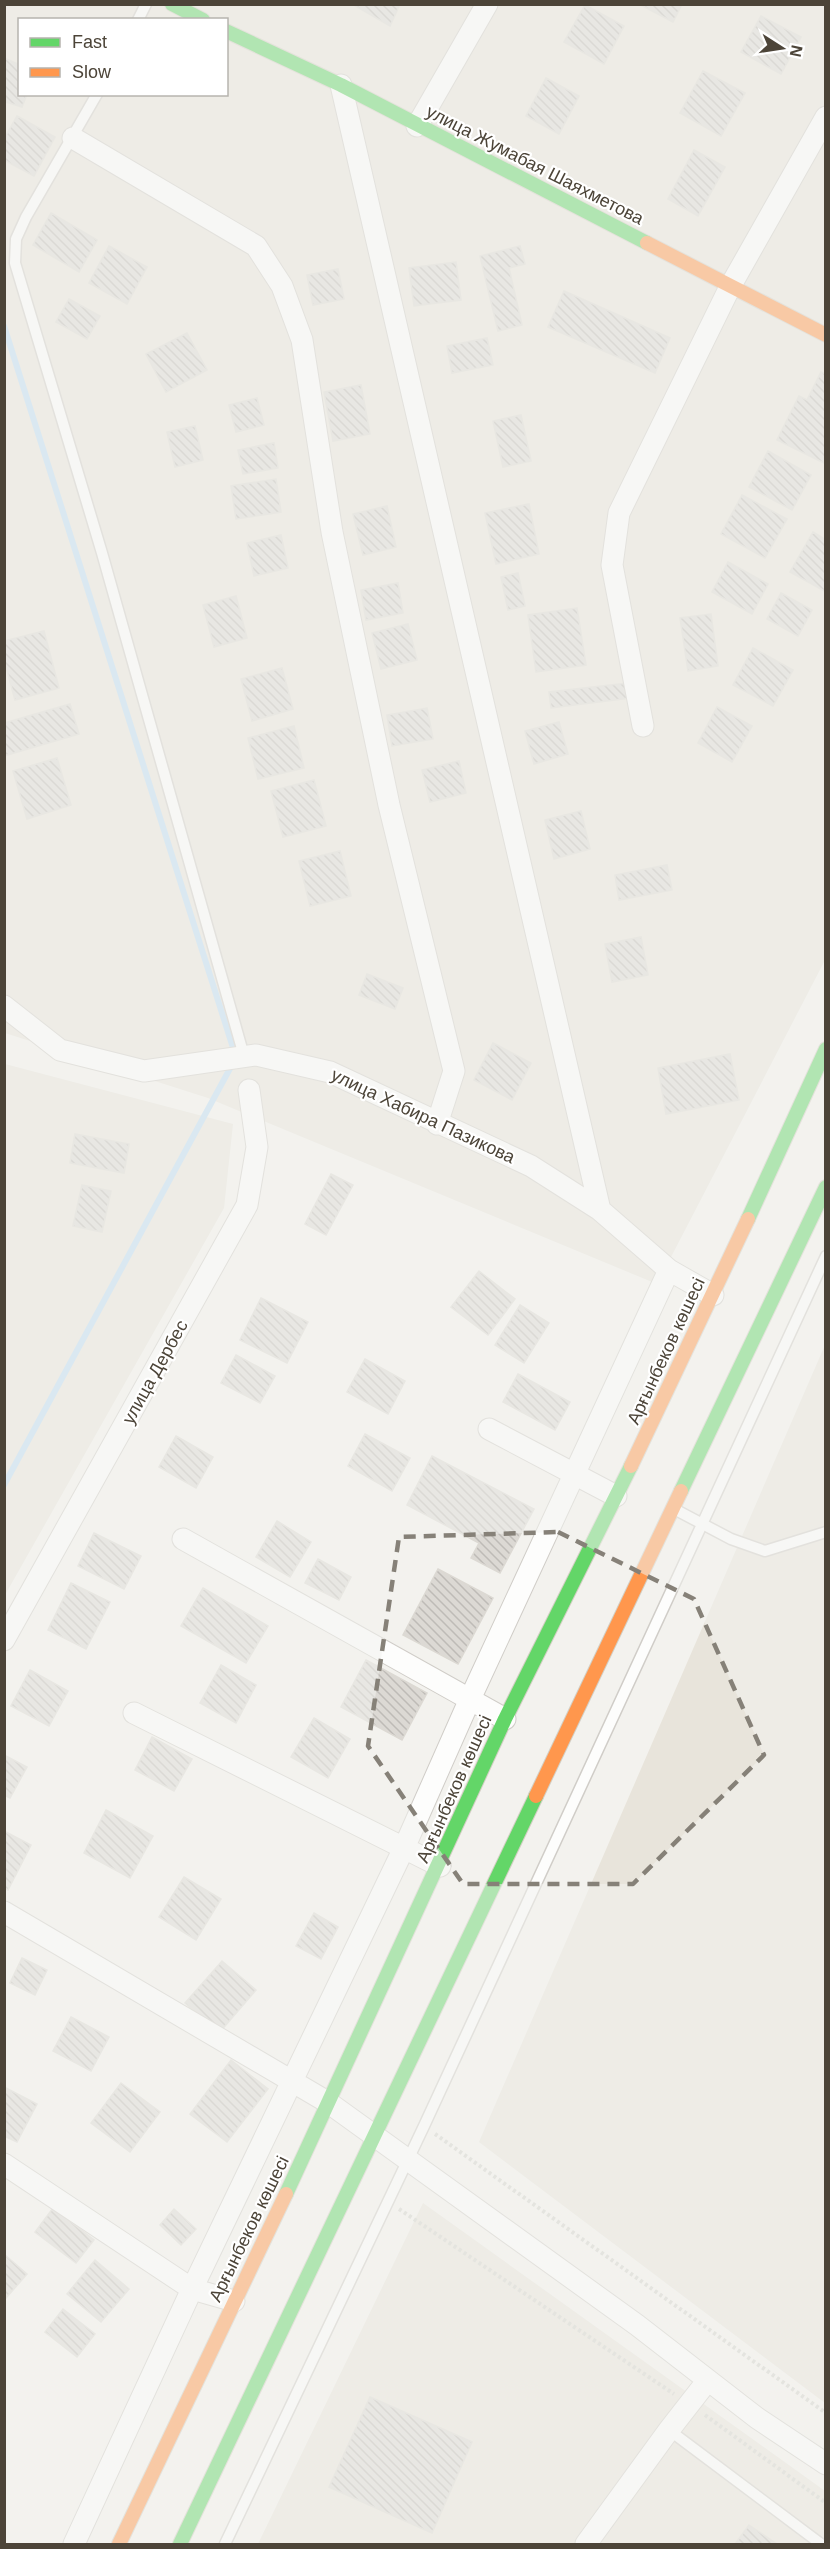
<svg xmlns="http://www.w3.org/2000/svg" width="830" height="2549" font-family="Helvetica,sans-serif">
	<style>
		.residential { fill: #e8e4db; fill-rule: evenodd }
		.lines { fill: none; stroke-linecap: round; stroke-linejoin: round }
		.stream { stroke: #bcdcf4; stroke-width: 6 }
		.building { fill: url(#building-back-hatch); stroke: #dcd9d3; stroke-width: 1.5 }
		.lane-casing { stroke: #d0cdc8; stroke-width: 13 }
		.street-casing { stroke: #d0cdc8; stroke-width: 23 }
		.fast-casing { stroke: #d3cfc4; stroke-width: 16 }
		.slow-casing { stroke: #d3cfc4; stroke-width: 16 }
		.path { stroke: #d3d2cc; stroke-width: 4; stroke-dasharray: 3 3; stroke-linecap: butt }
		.lane { stroke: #fdfdfc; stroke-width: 10 }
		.street { stroke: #fdfdfc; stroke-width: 21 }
		.fast { stroke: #63d668; stroke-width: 14 }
		.slow { stroke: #ff974d; stroke-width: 14 }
		.marked { fill: none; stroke: #868178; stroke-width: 4.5; stroke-dasharray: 12 8; stroke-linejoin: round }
		.labels { text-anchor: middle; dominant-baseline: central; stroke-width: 4.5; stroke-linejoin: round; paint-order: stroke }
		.street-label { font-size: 18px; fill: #4c4438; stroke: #fff }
	</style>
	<defs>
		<pattern id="building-back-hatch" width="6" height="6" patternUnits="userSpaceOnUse" patternTransform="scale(1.5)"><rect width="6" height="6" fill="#dcd9d4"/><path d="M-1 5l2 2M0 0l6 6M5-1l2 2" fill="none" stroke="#bebbb7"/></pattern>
	</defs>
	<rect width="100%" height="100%" fill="#f3f2ee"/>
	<path class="residential" d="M5,5h820v955l-168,324 -449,-186 -203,-65zM20,20h206v74h-206z
		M5,1064l228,60 -9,84 -219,387z
		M825,1345v1058l-346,-261z
		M423,2203l402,288v53h-567z"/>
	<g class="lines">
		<path class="stream" d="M4,326l231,728
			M4,1485l229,-422"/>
	</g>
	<path class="building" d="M352,4h48l-10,22z
		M639,4h43l-9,18z
		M585,5l39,21 -20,38 -40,-22z
		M761,16l40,21 -20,37 -40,-22z
		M4,58l16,7v29h7l-5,13 -16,-5 -2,4z
		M703,71l42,22 -24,43 -41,-23z
		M546,78l33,18 -20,38 -33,-18z
		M17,116l38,21 -21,39 -30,-16v-21z
		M694,150l31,17 -27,49 -30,-17z
		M51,213l46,27 -18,32 -46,-27z
		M109,246l38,21 -20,37 -38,-21z
		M520,246l5,18 -16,4 13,57 -24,6 -18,-75z
		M456,262l5,38 -47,6 -5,-38z
		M338,269l6,30 -31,6 -6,-30z
		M564,291l106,47 -15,35 -107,-46z
		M69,299l31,17 -13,23 -31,-17z
		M187,333l20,37 -41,22 -20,-38z
		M487,338l6,27 -41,8 -5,-27z
		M821,372l5,2v90l-49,-24 22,-44 8,4z
		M361,385l9,49 -37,7 -9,-49z
		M257,398l7,27 -28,7 -7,-27z
		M521,415l10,46 -28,6 -10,-46z
		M195,426l8,34 -28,7 -8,-35z
		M274,443l4,25 -35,6 -5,-24z
		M768,451l43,24 -19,35 -43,-23z
		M276,479l5,33 -45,7 -5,-33z
		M742,495l45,24 -22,39 -44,-24z
		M529,504l10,50 -43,10 -11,-51z
		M387,506l9,41 -33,8 -10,-41z
		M813,532l13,8v52l-36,-20z
		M281,535l7,33 -34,8 -7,-33z
		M728,562l40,22 -16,30 -40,-22z
		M518,573l7,33 -17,4 -7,-33z
		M398,583l5,30 -37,7 -5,-30z
		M781,593l31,17 -14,26 -31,-17z
		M236,596l11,42 -33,9 -11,-42z
		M577,608l9,57 -50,7 -8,-57z
		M711,614l7,52 -30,5 -8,-53z
		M408,624l9,36 -36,9 -9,-36z
		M44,631l15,57 -44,12 -11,-40v-19z
		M753,648l40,22 -20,36 -40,-21z
		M282,668l11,41 -41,12 -11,-42z
		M628,683l2,15 -79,10 -2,-16z
		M70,704l9,30 -75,22v-33z
		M717,707l35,19 -20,36 -34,-19z
		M427,708l6,31 -41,7 -5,-31z
		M559,722l9,32 -34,10 -9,-33z
		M294,726l10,42 -46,11 -10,-41z
		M57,758l14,47 -44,14 -14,-48z
		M459,761l7,32 -36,9 -8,-32z
		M314,780l12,46 -43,11 -12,-46z
		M581,811l9,38 -36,10 -9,-39z
		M340,851l11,45 -41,10 -11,-45z
		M667,865l5,25 -53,10 -4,-25z
		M641,937l7,38 -36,7 -7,-38z
		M367,974l36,14 -8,21 -36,-14z
		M493,1043l38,20 -19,37 -38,-20z
		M730,1054l9,46 -73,14 -8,-46z
		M75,1134l54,10 -5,29 -54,-10z
		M331,1174l22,11 -27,50 -21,-11z
		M82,1185l29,6 -9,41 -29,-6z
		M479,1271l36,28 -27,36 -37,-28z
		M261,1298l47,24 -21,41 -47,-23z
		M520,1305l29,18 -25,40 -29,-18z
		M236,1355l39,21 -15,27 -39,-20z
		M365,1359l40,22 -17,33 -41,-22z
		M518,1374l52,28 -15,28 -52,-28z
		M365,1434l45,24 -18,33 -44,-25z
		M176,1436l37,21 -17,31 -37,-21z
		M432,1456l102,53 -34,64 -29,-15 8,-15 -72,-38z
		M277,1521l34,21 -21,35 -34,-20z
		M94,1533l47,23 -17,33 -46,-23z
		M318,1559l33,18 -12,23 -34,-17z
		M438,1569l55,29 -35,66 -55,-29z
		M71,1583l39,19 -24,47 -38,-19z
		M203,1588l65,38 -22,37 -65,-37z
		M366,1660l61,33 -25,47 -61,-33z
		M221,1665l35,20 -20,38 -36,-20z
		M30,1670l38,21 -19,35 -38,-20z
		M314,1718l36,21 -22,39 -37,-21z
		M152,1737l40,22 -18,32 -39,-21z
		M4,1755l23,12 -17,31 -6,-3z
		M106,1810l47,26 -23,42 -46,-25z
		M4,1831l27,14 -23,45 -4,-2z
		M184,1877l37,22 -25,41 -37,-23z
		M314,1913l24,14 -17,32 -25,-13z
		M22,1958l25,12 -12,25 -25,-12z
		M222,1961l34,29 -37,43 -34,-30z
		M71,2017l38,20 -18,34 -38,-20z
		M231,2060l37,29 -41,53 -37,-28z
		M121,2083l39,29 -30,40 -39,-29z
		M4,2087l33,17 -20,38 -13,-6z
		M53,2208l41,32 -18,23 -41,-31z
		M174,2209l22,20 -15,16 -21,-20z
		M4,2254l23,20 -21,24 -2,-1z
		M95,2260l34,29 -28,33 -34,-28z
		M63,2309l32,25 -18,23 -32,-25z
		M370,2397l102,45 -40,91 -103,-46z
		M749,2525l28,19h-42z"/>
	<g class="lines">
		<defs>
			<path id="lane" d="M138,20l8,-16
				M97,94l-71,123 -10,22 -1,24 87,290 142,503
				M676,1510l55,29 34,12 61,-19
				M669,2430l152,114
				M225,2544l199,-418 402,-870"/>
			<path id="street" d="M341,85l259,1125
				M417,126l70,-122
				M73,138l183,108 26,40 20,54 30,192 57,273 65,266 -17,53
				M643,726l-31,-161 7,-52 112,-228 95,-168
				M4,1006l56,44 84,21 112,-16 74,17 201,94 69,44 69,60 44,25
				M489,1429l127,67
				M183,1539l322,180
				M4,1640l243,-435 10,-58 -8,-57
				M134,1713l306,153
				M4,1912l325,191 308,222 120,93 69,46
				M4,2164l188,125 42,12
				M74,2544l118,-255 212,-441 66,-149 199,-429
				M586,2544l83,-114 39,-50"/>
			<path id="fast" d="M172,4l31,16
				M226,31l115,54 306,158
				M748,1219l78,-170
				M681,1491l145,-304
				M286,2194l219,-475 126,-253
				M180,2544l356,-748"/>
			<path id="slow" d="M647,243l179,92
				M631,1466l117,-247
				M536,1796l145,-305
				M119,2544l167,-350"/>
		</defs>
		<use href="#lane" class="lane-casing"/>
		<use href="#street" class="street-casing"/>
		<use href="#fast" class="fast-casing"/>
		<use href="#slow" class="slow-casing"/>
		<path class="path" d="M435,2134l391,279
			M399,2209l275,185
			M705,2415l121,88"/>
		<use href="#lane" class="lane"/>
		<use href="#street" class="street"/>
		<use href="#fast" class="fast"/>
		<use href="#slow" class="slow"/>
	</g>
	<path d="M0 0H830V2549H0ZM558,1532l136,67 70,156 -131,129h-170l-95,-138 31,-209z" fill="#f3f2ee" fill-opacity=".55" fill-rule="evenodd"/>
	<path class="marked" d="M558,1532l136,67 70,156 -131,129h-170l-95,-138 31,-209z"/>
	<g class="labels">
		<g class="street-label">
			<text transform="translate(535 165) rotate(27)">улица Жумабая Шаяхметова</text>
			<text transform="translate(423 1116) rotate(25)">улица Хабира Пазикова</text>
			<text transform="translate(666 1351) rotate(-65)">Арғынбеков көшесі</text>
			<text transform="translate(155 1372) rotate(-61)">улица Дербес</text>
			<text transform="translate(454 1789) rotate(-66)">Арғынбеков көшесі</text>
			<text transform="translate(249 2229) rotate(-64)">Арғынбеков көшесі</text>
		</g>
	</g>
	<rect width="830" height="2549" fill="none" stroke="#4c4438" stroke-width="12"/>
	<rect x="18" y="18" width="210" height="78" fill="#ffffff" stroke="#b7b4af" stroke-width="1.5"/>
	<rect x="30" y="38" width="30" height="9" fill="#63d668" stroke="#b7b4af" stroke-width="1.5"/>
	<text x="72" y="48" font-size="18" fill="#4c4438">Fast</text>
	<rect x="30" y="68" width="30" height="9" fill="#ff974d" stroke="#b7b4af" stroke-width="1.5"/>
	<text x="72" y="78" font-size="18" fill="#4c4438">Slow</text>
	<g transform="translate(782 48) rotate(102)" stroke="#ffffff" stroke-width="4.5" paint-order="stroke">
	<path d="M0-4.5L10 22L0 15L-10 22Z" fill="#4c4438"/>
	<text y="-9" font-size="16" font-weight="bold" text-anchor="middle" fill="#4c4438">N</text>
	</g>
</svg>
